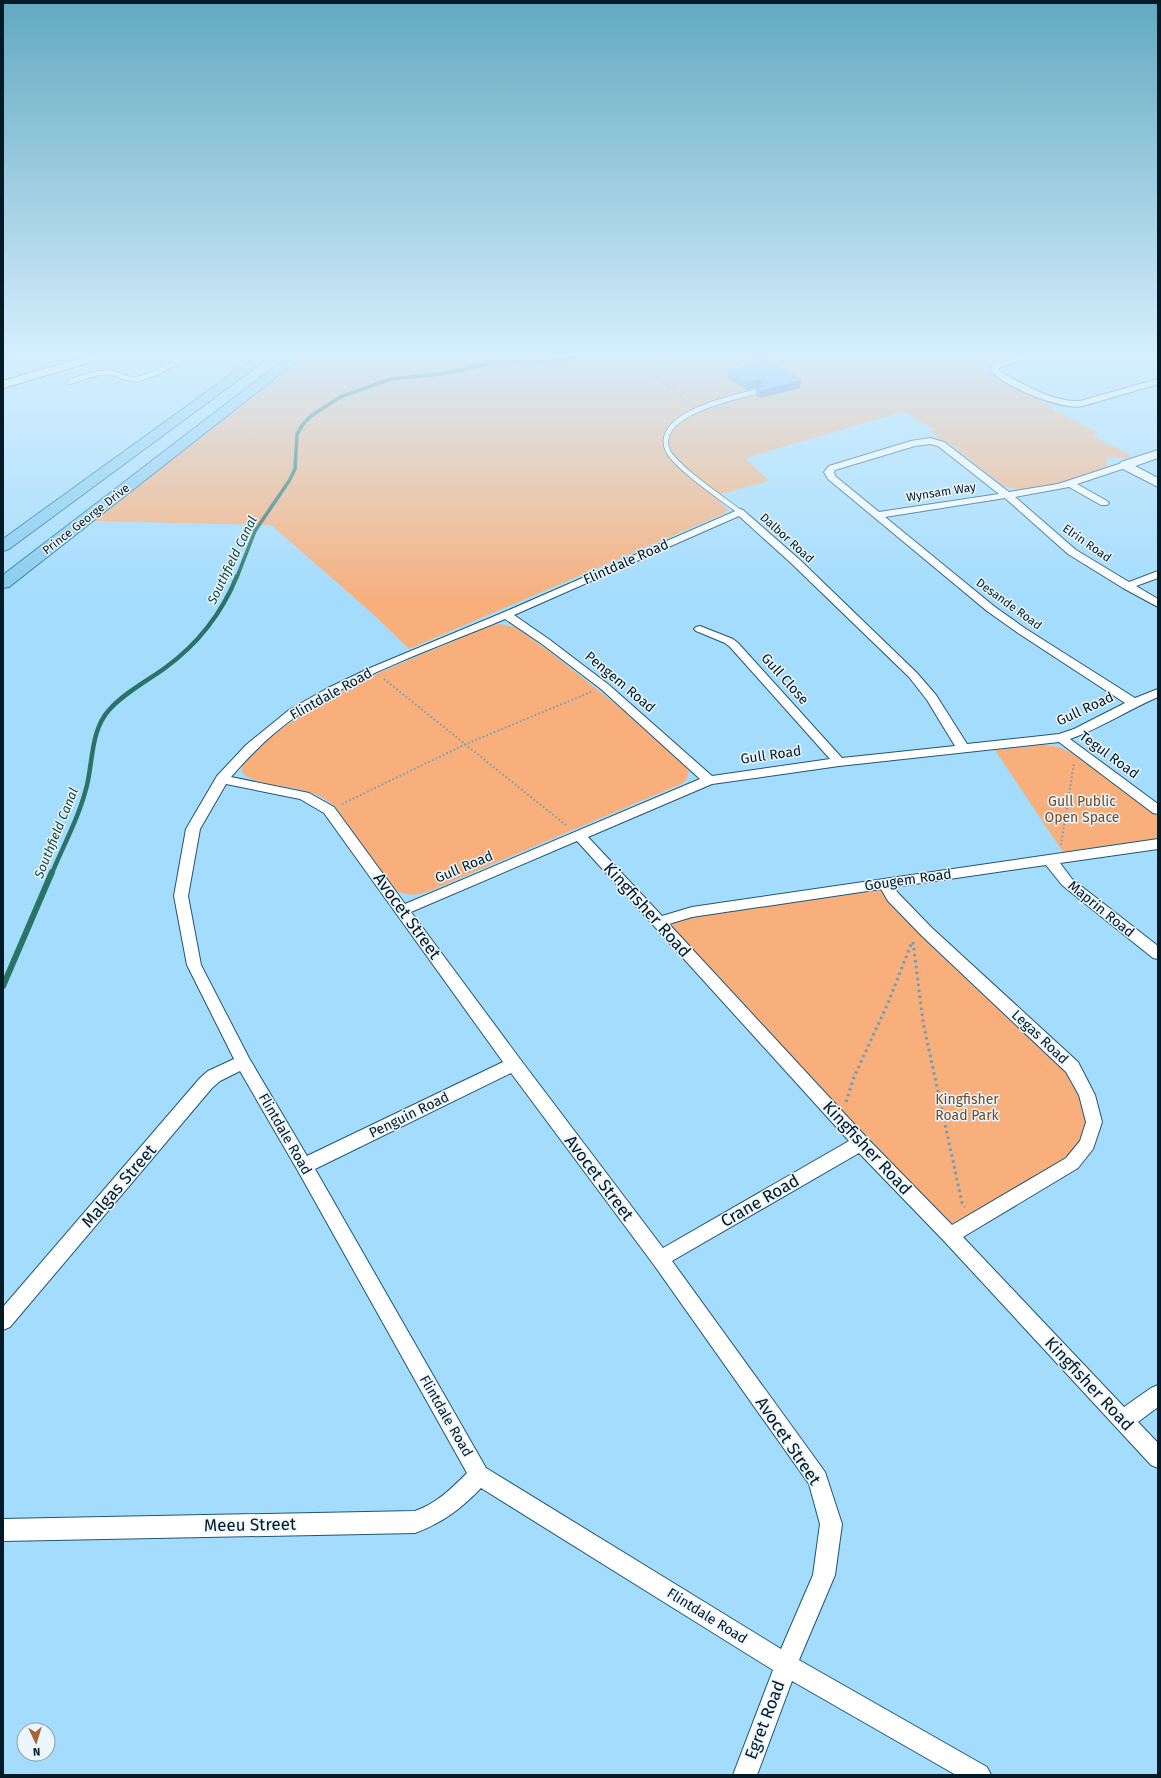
<svg xmlns="http://www.w3.org/2000/svg" width="1161" height="1778" font-family="'Fira Sans',sans-serif">
	<style>
		.green { fill: #f8af7c }
		.lines { fill: none; stroke-linecap: round; stroke-linejoin: round }
		.stream-far2 { stroke: #297367; stroke-width: 3.5 }
		.stream-far1 { stroke: #297367; stroke-width: 4.5 }
		.stream { stroke: #297367; stroke-width: 6 }
		.lane-casing { stroke: #1f5673; stroke-width: 6 }
		.street-casing { stroke: #1f5673; stroke-width: 2 }
		.secondary-casing { stroke: #1f5673; stroke-width: 2 }
		.primary-casing { stroke: #2377a1; stroke-width: 2 }
		.path-far2 { stroke: #6f9cb6; stroke-width: 1.5; stroke-dasharray: 1.5 2; stroke-linecap: butt }
		.path-far1 { stroke: #6f9cb6; stroke-width: 2; stroke-dasharray: 1.5 2.5; stroke-linecap: butt }
		.path { stroke: #6f9cb6; stroke-width: 3; stroke-dasharray: 2.5 3.5; stroke-linecap: butt }
		.lane { stroke: #fff; stroke-width: 4.5 }
		.street { fill: #fff; fill-rule: evenodd }
		.secondary { fill: #fff; fill-rule: evenodd }
		.primary { fill: #85cbee; fill-rule: evenodd }
		.wall { fill: #5f8fcc }
		.shaded-wall { fill: #4e74a6 }
		.building { fill: #6fa6ed; stroke: #4e74a6 }
		.labels { text-anchor: middle; dominant-baseline: central; stroke-width: 3; stroke-linejoin: round; paint-order: stroke }
		.far-street-label { font-size: 12px; fill: #041a26; stroke: #ebf6fd }
		.far-water-label { font-size: 13px; font-style: italic; fill: #11483c; stroke: #ebf6fd }
		.street-label { font-size: 14px; fill: #041a26; stroke: #ebf6fd }
		.park-label { font-size: 14px; fill: #79451d; stroke: #ebf6fd }
		.near-street-label { font-size: 17px; fill: #041a26; stroke: #ebf6fd }
	</style>
	<rect width="100%" height="100%" fill="#a4dcfd"/>
	<path class="green" d="M312,352h718l-42,12 -3,2 -1,4 70,37v3l46,23 -7,3 36,18 2,5 -19,-2 -6,2 1,8c-25,8 -82,31 -105,18l-48,-38 -24,-15 4,-3 -31,-17 -158,46 24,23 -55,15 14,14 -5,4 -314,135 -36,-35 -102,-89 -179,-4z
		M499,624l16,3 35,25 68,54 67,59 4,7 -2,7 -6,5 -254,108c-13,4 -25,4 -35,-5l-56,-79c-26,-28 -79,-17 -94,-36 -2,-10 11,-20 18,-26 66,-57 150,-86 230,-120z
		M1044,745l15,2 13,6 86,63v22l-95,14 -68,-102z
		M884,884l188,183 22,55 -22,41 -122,72 -291,-313z"/>
	<g class="lines">
		<path class="stream-far2" d="M237,577l18,-46 34,-50 6,-12 2,-35 6,-10 8,-8 29,-19 51,-18 51,-5 59,-13 28,2 26,-2 20,-5 6,-4"/>
		<path class="stream-far1" d="M52,873c12,-29 28,-58 35,-88 6,-25 4,-55 22,-75 15,-17 38,-29 56,-42 33,-24 57,-55 72,-92"/>
		<path class="stream" d="M3,986l49,-114"/>
		<defs>
			<path id="lane" d="M70,382c13,-5 27,-11 42,-9 9,2 16,8 26,6 22,-5 41,-20 62,-27
				M740,512c-17,-13 -63,-44 -72,-61 -17,-38 72,-55 95,-61"/>
			<path id="street" d="M1034,352h13l-48,16 -1,2 4,3c25,12 49,29 78,28l78,-22v5l-75,22c-20,5 -81,-20 -93,-36l3,-6z
				M930,438l14,4 65,50 49,-8 67,-22 5,3 -2,2 -51,17 30,17 2,2 -2,2h-6l-32,-18 -54,10 61,53 53,32 29,-11v7l-22,8 22,13v8l-35,-19 -55,-34 -63,-56 -120,19 110,90 31,22 109,69 23,-9v8c-30,13 -57,31 -88,42l88,65v10l-5,-1 -94,-71 -220,24 -127,18 -124,53 74,79 30,-9 466,-68v10l-98,14 12,16 86,67v13l-5,-1 -91,-73 -16,-20 -152,22 4,6 34,35 146,134 17,33 7,27 -9,27 -15,19 -115,69 161,170 27,-19 7,-3v22l-20,15 20,21v25l-7,-3 -207,-224 -85,-88 -187,108 153,211 17,52 -7,51 -36,85 188,107 4,8h-35l-164,-94 -35,94h-24l40,-105 -292,-182c-20,21 -39,35 -66,45l-412,8v-22l412,-8c21,-7 36,-22 52,-38l-169,-302 -58,-100 -20,10 -8,7 -202,239 -7,3v-23l197,-229 8,-7 26,-12 -47,-94 -13,-69 12,-67 31,-53 29,-31 43,-35 39,-22 42,-20 132,-55 238,-104 3,1 57,50 117,113 19,22 31,49 92,-10 15,-5 51,-26 -107,-70 -31,-22 -159,-132 -4,-7 5,-6 82,-25zM930,444l8,2 61,48 -120,18 -44,-36 -1,-4 1,-2 80,-24zM739,516l53,48 117,113 18,23 28,46 -113,12 -104,-115 -5,-4 -33,-13 -4,1 -2,2 2,2 29,12 5,4 100,112 -118,17 -103,-91 -59,-45 -36,-25zM505,619l37,25 59,45 99,90 -295,125 -71,-97 -25,-14 -78,-16c20,-23 42,-45 67,-62 63,-42 138,-67 207,-96zM226,784l74,15 24,14 179,249 -196,94 -58,-98 -48,-93 -13,-69 12,-67zM577,841l272,300 -186,107 -143,-189 -109,-147zM881,889l7,12 34,35 144,136 13,23 7,27 -6,19 -14,17 -114,67 -85,-87 -198,-214 23,-7zM511,1073l143,192 155,219 11,40 -7,51 -32,74 -295,-181 -171,-299z"/>
			<path id="secondary" d="M102,352h17l-1,2 -115,34v-7z
				M1158,450v8l-23,8 23,12v9l-37,-19 -2,-3 2,-3z"/>
			<path id="primary" d="M262,352h14l-267,197 -6,2v-12z
				M294,352h14l-299,235 -6,1v-13z"/>
		</defs>
		<use href="#lane" class="lane-casing"/>
		<use href="#street" class="street-casing"/>
		<use href="#secondary" class="secondary-casing"/>
		<use href="#primary" class="primary-casing"/>
		<path class="path-far2" d="M678,352l-24,23 35,28"/>
		<path class="path-far1" d="M384,679l183,147
			M342,804l124,-60 125,-52
			M1061,845l13,-82"/>
		<path class="path" d="M913,942l10,80 39,181 3,4
			M846,1102l8,-25 34,-74 24,-61"/>
		<use href="#lane" class="lane"/>
		<use href="#street" class="street"/>
		<use href="#secondary" class="secondary"/>
		<use href="#primary" class="primary"/>
	</g>
	<path class="wall" d="M728,371l72,17 -40,10 -4,-2v-8l6,-2 -15,4 -20,-12z"/>
	<path class="shaded-wall" d="M763,379l-1,7 -15,4v-7z
		M801,380l-1,8 -40,10 1,-7z"/>
	<path class="building" d="M768,361l33,19 -40,11 -5,-3 10,-3 2,-3 -2,-2 -3,-1 -16,4 -19,-12z"/>
	<linearGradient id="sky" x2="0" y2="1"><stop stop-color="#62a9c0"/><stop offset="0.59" stop-color="#d6effe"/><stop offset="1" stop-color="#d6effe" stop-opacity="0"/></linearGradient>
	<rect width="1161" height="601" fill="url(#sky)"/>
	<g class="labels">
		<g class="far-street-label">
			<text transform="translate(941 492) rotate(-9)">Wynsam Way</text>
			<text transform="translate(86 519) rotate(-38)">Prince George Drive</text>
			<text transform="translate(787 538) rotate(42)">Dalbor Road</text>
			<text transform="translate(1087 543) rotate(35)">Elrin Road</text>
			<text transform="translate(1009 604) rotate(36)">Desande Road</text>
		</g>
		<g class="far-water-label">
			<text transform="translate(232 560) rotate(-64)">Southfield Canal</text>
			<text transform="translate(56 833) rotate(-68)">Southfield Canal</text>
		</g>
		<g class="street-label">
			<text transform="translate(626 562) rotate(-24)">Flintdale Road</text>
			<text transform="translate(785 679) rotate(48)">Gull Close</text>
			<text transform="translate(620 682) rotate(40)">Pengem Road</text>
			<text transform="translate(331 694) rotate(-29)">Flintdale Road</text>
			<text transform="translate(1085 709) rotate(-25)">Gull Road</text>
			<text transform="translate(771 755) rotate(-8)">Gull Road</text>
			<text transform="translate(1109 755) rotate(36)">Tegul Road</text>
			<text transform="translate(464 867) rotate(-23)">Gull Road</text>
			<text transform="translate(908 880) rotate(-8)">Gougem Road</text>
			<text transform="translate(1101 909) rotate(39)">Maprin Road</text>
			<text transform="translate(1040 1037) rotate(43)">Legas Road</text>
			<text transform="translate(409 1115) rotate(-26)">Penguin Road</text>
			<text transform="translate(285 1134) rotate(60)">Flintdale Road</text>
			<text transform="translate(446 1416) rotate(60)">Flintdale Road</text>
			<text transform="translate(707 1616) rotate(32)">Flintdale Road</text>
		</g>
		<g class="park-label">
			<text x="1082" y="801">Gull Public<tspan x="1082" dy="16">Open Space</tspan></text>
			<text x="967" y="1099">Kingfisher<tspan x="967" dy="16">Road Park</tspan></text>
		</g>
		<g class="near-street-label">
			<text transform="translate(647 910) rotate(48)">Kingfisher Road</text>
			<text transform="translate(407 916) rotate(54)">Avocet Street</text>
			<text transform="translate(867 1148) rotate(47)">Kingfisher Road</text>
			<text transform="translate(599 1178) rotate(53)">Avocet Street</text>
			<text transform="translate(119 1186) rotate(-49)">Malgas Street</text>
			<text transform="translate(760 1201) rotate(-30)">Crane Road</text>
			<text transform="translate(1089 1384) rotate(47)">Kingfisher Road</text>
			<text transform="translate(788 1441) rotate(56)">Avocet Street</text>
			<text transform="translate(250 1525) rotate(-1)">Meeu Street</text>
			<text transform="translate(765 1720) rotate(-69)">Egret Road</text>
		</g>
	</g>
	<rect width="1161" height="1778" fill="none" stroke="#041a26" stroke-width="8"/>
	<g transform="translate(36 1742) rotate(176)"><circle r="19" fill="#ebf6fd" stroke="#8f9ea7"/>
	<path d="M0-3L7 15L0 10L-7 15Z" fill="#a86533"/>
	<text y="-6" font-size="11" font-weight="bold" text-anchor="middle" fill="#041a26">N</text>
	</g>
</svg>
